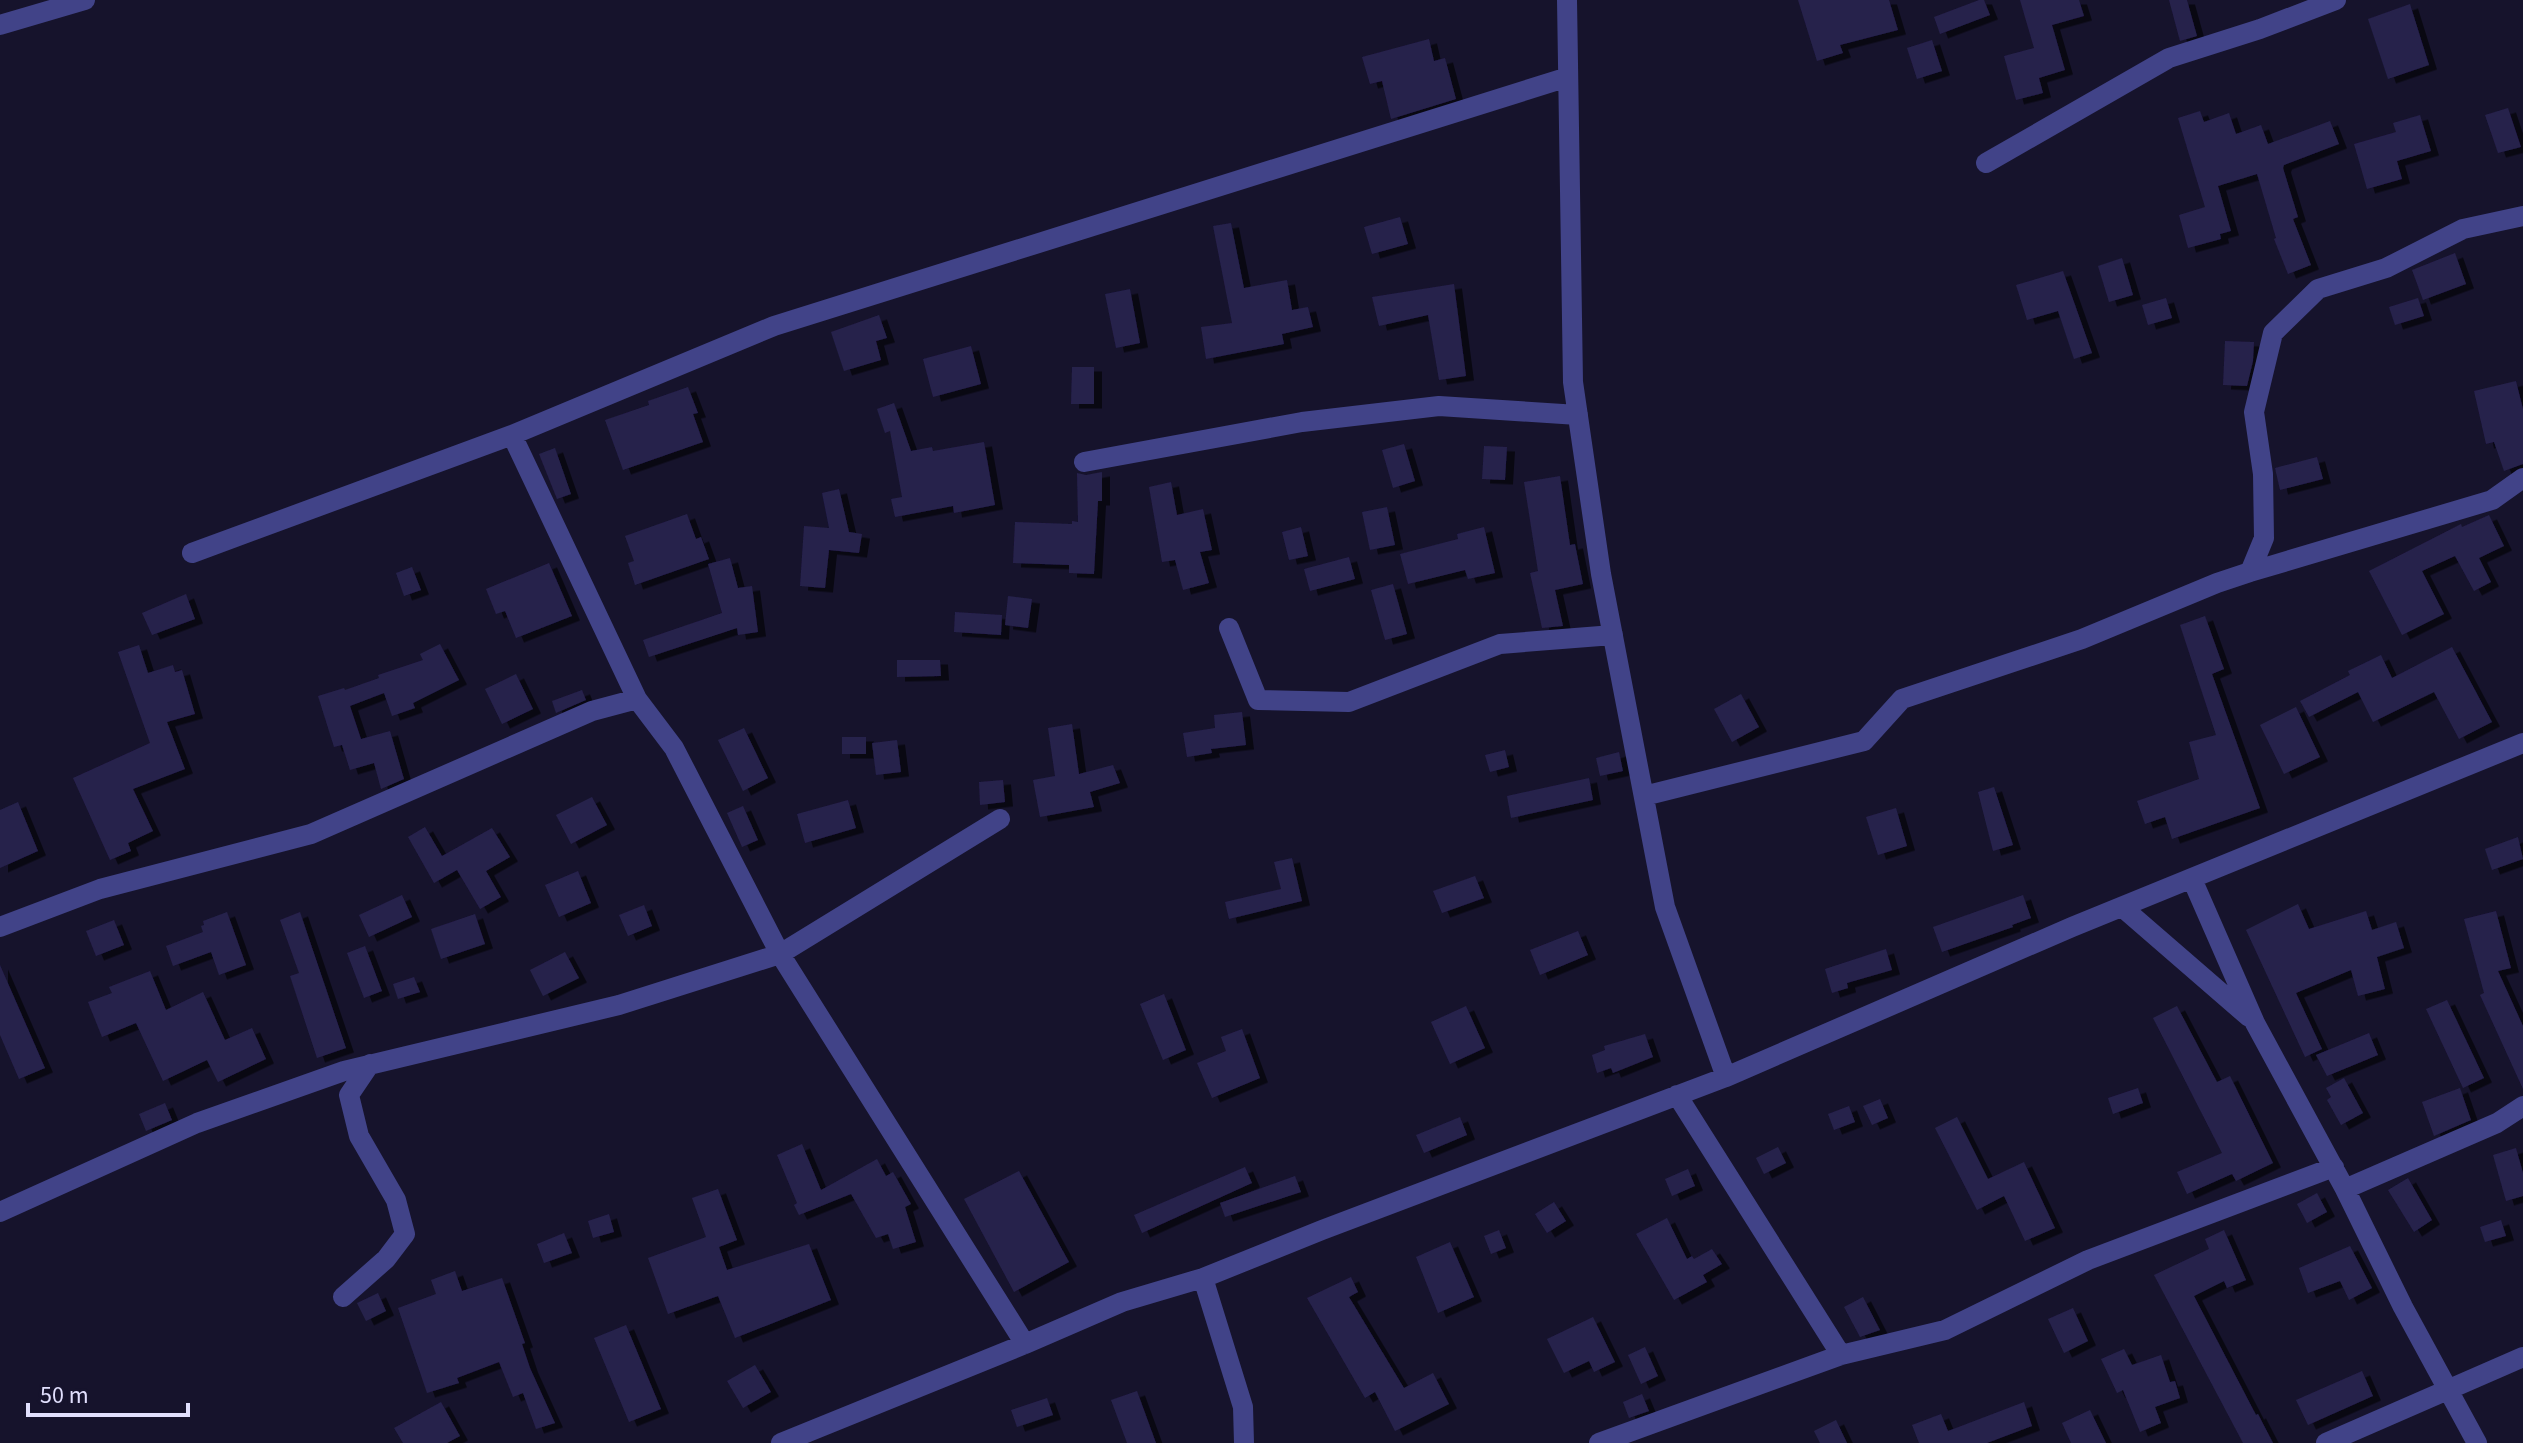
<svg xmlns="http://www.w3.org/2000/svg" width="2523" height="1443" font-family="'Source Sans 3',sans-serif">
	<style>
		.building { fill: #26204c; filter: url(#shadow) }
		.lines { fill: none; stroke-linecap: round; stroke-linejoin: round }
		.minor { stroke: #414388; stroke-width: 20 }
	</style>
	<defs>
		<filter id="shadow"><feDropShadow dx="8" dy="4.5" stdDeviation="0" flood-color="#0009"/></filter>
	</defs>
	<rect width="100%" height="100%" fill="#16132c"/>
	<path class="building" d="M1798,0h91l9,30 -58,15 3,8 -26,8z
		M1979,0h5l6,15 -50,19 -6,-17z
		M2020,0h59l5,16 -32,9 13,45 -26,8 4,15 -27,7 -12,-44 30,-8z
		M2169,0h18l10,36 -17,5z
		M2410,4l19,61 -41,14 -20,-60z
		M1429,39l5,22 11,-3 11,41 -65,20 -9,-38 -12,3 -8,-27z
		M1932,40l10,31 -25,8 -10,-31z
		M2508,108l13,39 -23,6 -13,-38z
		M2200,111l4,11 25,-9 7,21 25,-9 7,19 62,-23 9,23 -55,21 -1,3 15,49 -5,2 18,46 -23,9 -14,-35 2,-1 -19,-64 -39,12 13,45 -11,3 1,5 -33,9 -9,-33 26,-8 -27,-89z
		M2420,115l11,36 -34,10 5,18 -35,10 -13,-45 42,-12 -3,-9z
		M1400,217l8,27 -36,10 -8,-27z
		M1231,223l13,65 43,-8 5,30 16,-3 5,20 -31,7 2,10 -78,15 -5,-32 31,-4 -19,-97z
		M2455,253l11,31 -43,16 -11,-30z
		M2122,258l11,37 -24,7 -11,-36z
		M2063,271l29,82 -18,6 -16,-48 -31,9 -11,-35z
		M1454,284l12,92 -27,4 -11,-65 -49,11 -7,-29z
		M1130,289l10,54 -24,5 -11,-54z
		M2166,298l6,20 -24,7 -6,-20z
		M2418,298l6,18 -29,9 -6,-18z
		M879,315l8,23 -11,3 5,19 -37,11 -13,-39z
		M2225,341l29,1 -1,19 -6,25 -24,-1z
		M971,346l10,38 -48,13 -10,-38z
		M1072,367h22v37h-23z
		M2516,381l7,28v55l-19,7 -10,-29 -8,2 -12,-53z
		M688,387l10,26 -5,1 10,28 -80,28 -18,-50 44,-15 -1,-4z
		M894,403l17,48 21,-4 1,4 51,-9 11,63 -41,8 -1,-7 -58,11 -4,-18 11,-2 -12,-66 -5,2 -8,-24z
		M1404,444l11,37 -22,7 -11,-38z
		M1484,446l23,1 -2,33 -23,-1z
		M555,448l16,46 -14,5 -18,-45z
		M2317,457l6,22 -43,11 -5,-22z
		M1102,472v29h-4l-4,73 -25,-1v-8l-56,-2 2,-41 57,2v-3l6,1 -1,-49 9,2z
		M1560,476l10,69 5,-1 8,40 -28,6 8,36 -21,2 -12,-55 8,-2 -14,-89z
		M1171,482l6,33 26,-6 9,41 -12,2 9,31 -26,7 -8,-30 -13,2 -13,-75z
		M839,489l10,43 13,2 -3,19 -30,-3 -4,38 -25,-2 4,-60 25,2 -7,-35z
		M1387,507l8,38 -25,5 -8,-38z
		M687,514l9,25 5,-2 8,22 -74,26 -7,-22 6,-2 -9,-25z
		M2489,515l15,31 -25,12 12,24 -17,9 -19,-35 -33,15 22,43 -42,21 -33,-64 92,-47 1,3z
		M1301,527l7,29 -19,4 -7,-28z
		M1484,527l11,46 -27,6 -3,-9 -57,14 -8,-30 58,-15 -1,-5z
		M1349,557l6,22 -45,12 -6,-22z
		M730,558l8,30 14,-2 6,46 -20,3 -1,-7 -88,29 -6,-17 79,-27 -14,-49z
		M549,563l23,53 -56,22 -11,-27 -9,3 -10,-25z
		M412,567l9,23 -17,6 -8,-23z
		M1393,584l14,50 -22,6 -14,-50z
		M186,594l9,25 -43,16 -10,-22z
		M1008,596l24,3 -4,29 -23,-3z
		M955,612l47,3 -1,20 -47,-3z
		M2205,616l19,53 -12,5 48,134 -88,31 -7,-22 -20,7 -8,-23 62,-22 -10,-37 27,-7 -36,-110z
		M440,644l19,36 -46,23 2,5 -23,8 -8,-23 -34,13 11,33 29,-8 14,48 -23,10 -7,-26 -24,7 -8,-25 -8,2 -16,-51 26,-8 1,2 34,-12 -1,-3 45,-15 -3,-6z
		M139,645l9,28 25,-8 2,7 7,-2 13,44 -28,8 18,47 -52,20 20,42 -25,12 3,8 -21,9 -37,-82 77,-35 -32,-91z
		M2452,647l40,75 -33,17 -25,-47 -61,30 -15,-30 -49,25 -9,-16 50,-26 -2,-4 33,-16 11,23z
		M897,660h43l1,16 -44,1z
		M516,674l17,35 -31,15 -17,-35z
		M582,690l4,10 -30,13 -4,-12z
		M1741,694l18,33 -27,15 -18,-33z
		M2296,707l24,50 -36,17 -24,-49z
		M1242,712l4,33 -35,4 1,4 -25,4 -4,-24 32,-5 -1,-13z
		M1072,724l7,50 34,-9 7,18 -30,9 4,15 -54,10 -7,-37 22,-4 -7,-48z
		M744,728l24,50 -25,13 -25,-51z
		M842,737h24v17h-24z
		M897,740l4,32 -25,3 -4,-32z
		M1505,750l4,17 -19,5 -5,-17z
		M1619,752l4,19 -23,5 -4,-18z
		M1589,778l4,22 -82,18 -4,-22z
		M1003,780l2,22 -25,3 -1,-23z
		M1994,787l19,58 -20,6 -15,-59z
		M592,797l15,28 -36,19 -15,-29z
		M848,800l8,28 -51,15 -8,-29z
		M18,802l20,49 -38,17v-58z
		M743,806l15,34 -16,7 -15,-34z
		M1896,808l11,38 -29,9 -12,-38z
		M425,827l17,29 50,-28 18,29 -24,14 15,26 -21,12 -23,-39 -23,13 -26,-46z
		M2518,837l5,22 -31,11 -7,-21z
		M1292,858l10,43 -73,18 -4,-17 56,-13 -7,-27z
		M578,871l13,32 -32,14 -14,-32z
		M1475,876l9,22 -42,15 -9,-22z
		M402,895l10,22 -43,20 -10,-22z
		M2023,895l8,23 -19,7 1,2 -71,25 -9,-25z
		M2298,904l11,25 57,-18 6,19 24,-8 8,26 -27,9 8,32 -27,7 -7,-26 -55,23 26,56 -17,8 -59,-127z
		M644,905l8,21 -24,10 -9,-21z
		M2496,911l15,57 -13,3 25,55v63l-43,-94 4,-2 -20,-74z
		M227,912l19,53 -27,10 -8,-23 -38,14 -7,-20 37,-14 -2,-6 3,-1 -1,-4z
		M300,912l46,136 -29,10 -27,-82 9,-3 -19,-53z
		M475,914l10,30 -44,15 -10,-30z
		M114,920l10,25 -28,11 -10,-25z
		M1578,931l10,24 -48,20 -10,-25z
		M365,946l17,45 -18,7 -17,-45z
		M1886,949l6,21 -45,13 1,5 -16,5 -7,-24z
		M565,952l14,26 -36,18 -13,-26z
		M0,965l45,103 -26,11 -19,-44z
		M150,971l16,39 37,-18 22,48 27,-12 14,31 -48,23 -11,-22 -44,21 -27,-58 -34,14 -14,-35 24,-9 -3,-6z
		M414,977l6,15 -22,7 -5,-15z
		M1164,994l22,56 -23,10 -23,-56z
		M2447,1000l37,78 -21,10 -37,-79z
		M1466,1006l19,42 -35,16 -19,-42z
		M2177,1006l40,76 13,-6 43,87 -37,18 -4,-7 -45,20 -10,-22 45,-19 -69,-135z
		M1242,1029l18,49 -48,20 -15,-35 29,-12 -5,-14z
		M2369,1033l9,22 -51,21 -11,-21z
		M1645,1034l8,23 -40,16 -2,-5 -14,5 -5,-18 13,-5 -1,-4z
		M2344,1078l19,35 -22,12 -14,-25 4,-3 -5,-9z
		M2138,1088l5,15 -30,11 -5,-16z
		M2460,1088l11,32 -37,16 -12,-34z
		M1880,1099l8,19 -16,7 -9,-19z
		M165,1103l7,17 -26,11 -7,-17z
		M1849,1106l6,16 -21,8 -6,-16z
		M1460,1117l7,18 -43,18 -8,-18z
		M1957,1117l31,62 36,-17 31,66 -30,13 -21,-45 -27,14 -42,-82z
		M802,1144l19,46 56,-31 9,17 7,-4 18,32 -6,3 11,35 -23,7 -5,-15 -12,4 -25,-44 -52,21 -5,-10 3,-2 -20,-48z
		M1778,1147l8,16 -22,11 -8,-16z
		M2516,1148l7,25v23l-17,5 -13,-46z
		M1245,1167l7,16 -110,50 -8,-18z
		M1688,1169l7,17 -23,10 -7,-17z
		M1019,1171l50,91 -55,30 -50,-93z
		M1295,1176l6,16 -76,25 -5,-14z
		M2408,1178l24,42 -18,12 -26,-42z
		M718,1189l19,51 -18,7 8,23 82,-26 22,56 -96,38 -17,-42 -50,18 -20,-56 58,-21 -14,-39z
		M2317,1193l10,19 -20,11 -10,-19z
		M1554,1202l12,19 -19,12 -12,-19z
		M609,1214l5,18 -21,6 -5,-17z
		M1667,1218l20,41 5,-3 2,3 18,-10 10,15 -19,11 4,7 -33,18 -38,-66z
		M2501,1220l5,16 -21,6 -5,-15z
		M1499,1230l7,18 -15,6 -7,-18z
		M2224,1230l22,50 -19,8 -3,-7 -30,15 62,119 2,-1 15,29h-30l-89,-168 55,-26 -4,-10z
		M564,1233l8,20 -28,10 -7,-19z
		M1450,1242l24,55 -36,16 -22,-56z
		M2350,1246l22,42 -23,12 -9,-19 -32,12 -9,-25z
		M455,1271l7,20 40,-13 23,65 -3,1 8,24 25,55 -19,6 -13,-36 -10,4 -14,-35 -42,16 2,5 -32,10 -29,-85 38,-14 -5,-14z
		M1351,1277l7,15 -9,5 55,91 29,-15 16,31 -54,27 -20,-39 -10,6 -58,-100z
		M378,1293l8,18 -20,10 -9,-18z
		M1863,1297l17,33 -20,7 -16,-30z
		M2073,1308l15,33 -24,12 -16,-34z
		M1593,1317l22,45 -21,10 -5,-11 -25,12 -17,-34z
		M626,1325l35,84 -32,13 -35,-84z
		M1645,1347l13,29 -17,8 -13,-29z
		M2124,1349l8,16 29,-10 9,27 5,-1 5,17 -25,9 6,16 -21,9 -17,-42 -6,3 -16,-34z
		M755,1365l16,27 -28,16 -16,-27z
		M2362,1371l11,25 -65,29 -12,-25z
		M1137,1391l19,52h-29l-16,-43z
		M1642,1394l7,17 -20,7 -6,-16z
		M1047,1398l6,17 -36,12 -6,-17z
		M441,1402l19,34 -13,7h-44l-9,-15z
		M2024,1402l8,24 -45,17h-68l-7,-18 29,-11 7,17z
		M2090,1410l16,33h-35l-9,-20z
		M1836,1420l11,23h-27l-6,-12z"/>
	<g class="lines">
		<path class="minor" d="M1567,0l6,382 28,192 64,333 61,170
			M0,25l85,-25
			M1986,163l183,-105 91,-29 76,-29
			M512,435l262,-109 794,-249
			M1084,462l218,-40 137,-16 139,9
			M192,553l320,-118 125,264
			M2250,572l242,-72 31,-22
			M1229,628l29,72 91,2 151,-58 113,-9
			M1644,796l220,-55 38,-42 180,-60 135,-56 33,-11 14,-34 -1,-64 -9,-62 19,-79 45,-44 68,-21 77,-39 60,-13
			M2192,879l63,144 90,166 58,118 74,136
			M2122,907l127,110
			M0,927l100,-38 211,-55 281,-123 45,-12 37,49 106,206 245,390
			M1677,1095l164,260
			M2345,1189l152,-66 26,-17
			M0,1212l197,-89 147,-52 275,-66 161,-51 220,-135
			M1203,1278l40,129 1,36
			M343,1297l43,-38 19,-25 -9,-34 -37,-64 -10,-41 21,-31
			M781,1443l244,-99 97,-42 81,-24 119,-48 404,-153 346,-150 451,-184
			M1599,1443l242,-88 104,-25 143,-70 246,-93
			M2326,1443l197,-86"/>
	</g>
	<path d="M28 1403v12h160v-12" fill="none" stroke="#e1dffd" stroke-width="4"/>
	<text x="40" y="1403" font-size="24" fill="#e1dffd" stroke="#16132c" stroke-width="6" paint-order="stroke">50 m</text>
</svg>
